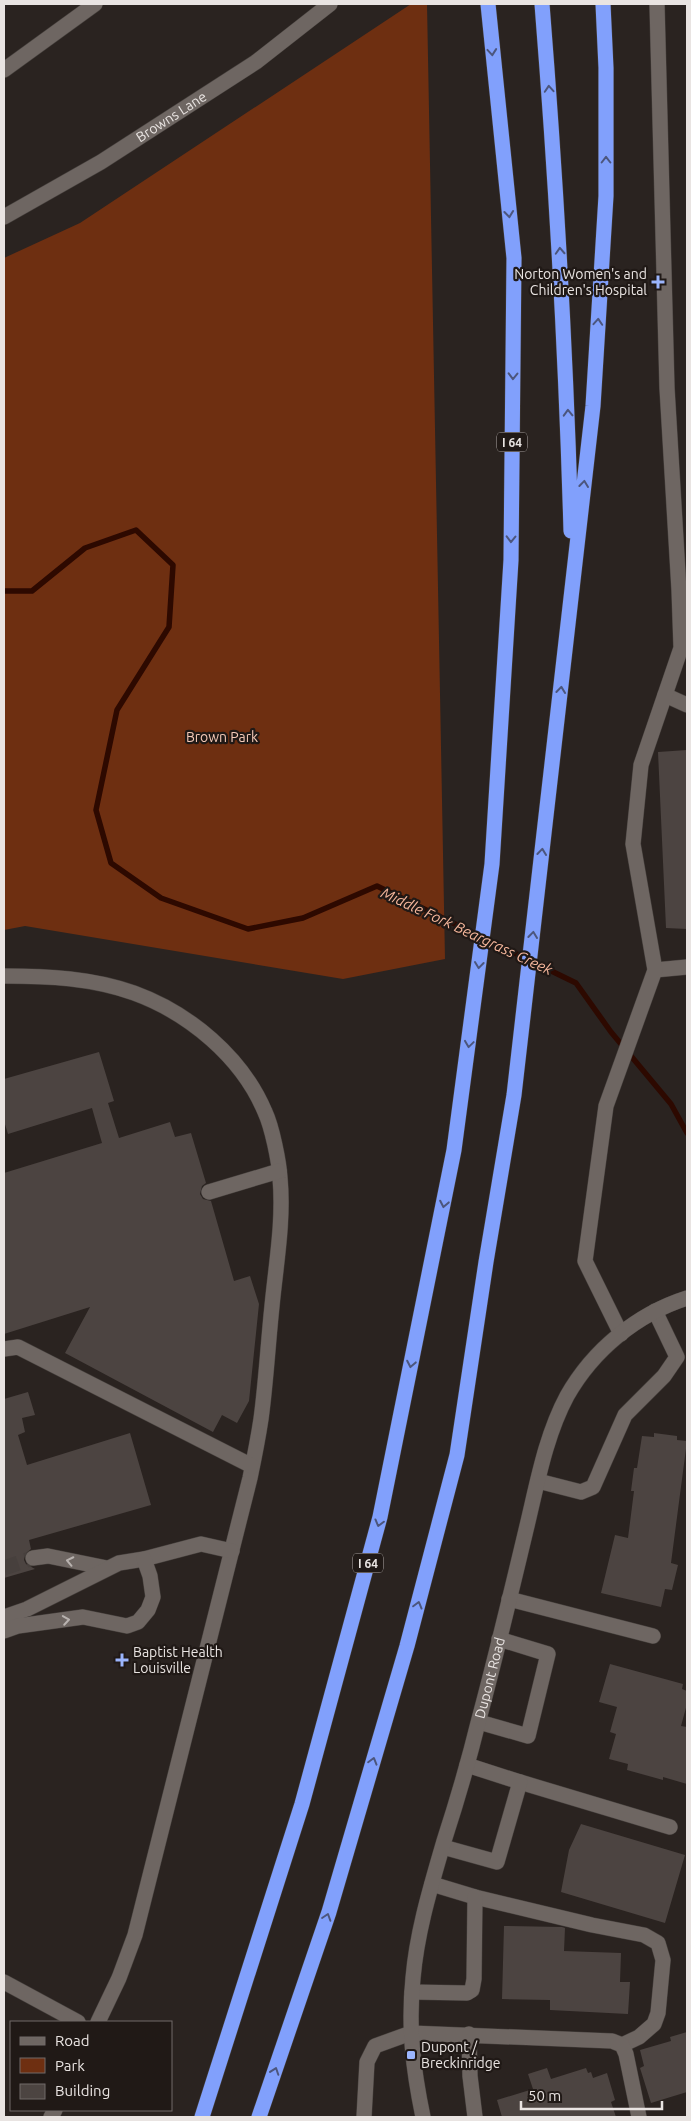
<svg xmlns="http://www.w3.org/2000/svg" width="691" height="2121" font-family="Ubuntu,sans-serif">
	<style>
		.green { fill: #6e2f11 }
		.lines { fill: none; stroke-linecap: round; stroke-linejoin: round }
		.stream { stroke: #2d0900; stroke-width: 5.5 }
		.building { fill: #4c4441 }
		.minor-tunnel { stroke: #47403d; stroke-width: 15; stroke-dasharray: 15 8; stroke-linecap: butt }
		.minor-casing { stroke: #46403d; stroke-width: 16 }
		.highway-casing { stroke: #46403d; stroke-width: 16 }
		.minor { stroke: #6e6662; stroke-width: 15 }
		.highway { stroke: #81a0fc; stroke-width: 15 }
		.oneway { stroke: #4c567d }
		.oneway2 { stroke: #b8b2af }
		.poi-dot { fill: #9bb5fd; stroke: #201916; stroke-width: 2 }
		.labels { text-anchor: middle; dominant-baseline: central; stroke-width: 4.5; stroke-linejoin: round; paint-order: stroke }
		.shield { fill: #201916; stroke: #ada7a5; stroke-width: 1 }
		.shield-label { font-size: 12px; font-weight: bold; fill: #e9e4e2 }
		.street-label { font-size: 14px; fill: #e9e4e2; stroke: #201916 }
		.poi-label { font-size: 14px; fill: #e9e4e2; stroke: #201916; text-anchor: start }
		.park-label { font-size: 14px; fill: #f5cab8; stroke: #201916 }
		.water-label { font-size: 15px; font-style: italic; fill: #f6b79c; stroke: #201916 }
	</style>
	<rect width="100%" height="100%" fill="#2a2320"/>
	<path class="green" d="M411,4h16l18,955 -102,20 -318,-53 -21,4v-672l76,-35z"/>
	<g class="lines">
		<path class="stream" d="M4,591h28l53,-43 51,-18 37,35 -4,62 -52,83 -21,100 15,53 50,35 87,31 55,-11 74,-32 199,97 35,49 60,72 16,29"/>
	</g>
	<path class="building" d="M687,750v179l-21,-1 -8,-176z
		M99,1052l15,49 -6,2 11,35 51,-16 5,15 16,-4 15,50 -4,3 -2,8 3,5 8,2 23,80 16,-5 9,28 -10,97 -12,22 -15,-8 -9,17 -148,-79 25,-46 -86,27v-161l98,-30 -10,-35 -84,26 -4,-13v-42z
		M28,1392l7,23 -13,3 3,14 -7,3 9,30 103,-32 21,72 -122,35 2,9 -6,5 -1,6 2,4 9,5 -31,9v-179z
		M654,1433l23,3v4l10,1 -16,122 7,2 -6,25 -7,-1 -4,18 -60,-14 14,-58 13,3 6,-47h-3l3,-23h3l5,-32 12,1z
		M610,1664l73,20 -1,5 5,2v13l-6,22 6,1v57l-24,-7v3l-36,-10 1,-6 -19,-5 7,-25 -6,-2 7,-25 -18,-5z
		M581,1824l104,31 -20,68 -104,-31 8,-42z
		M504,1926l58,1 3,1 -1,23 57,2 -1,29h10l-2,32 -78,-4v-10l-48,-1z
		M687,2032v60l-36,11 -11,-35 4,-2 -4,-16 31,-9 -1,-4z
		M547,2068l4,11 35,-11 2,5 3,-1 2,6 14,-5 8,27 -4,2 5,15h-114l-5,-17 36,-11 -5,-15z"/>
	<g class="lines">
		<path class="minor-tunnel" d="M4,1568l29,-10"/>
		<defs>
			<g id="minor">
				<path d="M4,70l91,-66"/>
				<path id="s1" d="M4,217l97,-55 155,-100 74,-58"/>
				<path d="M665,695l22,10"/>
				<path d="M655,970l32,-3"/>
				<path d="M4,976c44,0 88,2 130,17 55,20 108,64 131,119 7,15 14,49 15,66 4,42 -4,86 -8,128 -4,38 -6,76 -11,113 -3,20 -7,40 -11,59l-115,457 -16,43 -21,44"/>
				<path d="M209,1192l70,-21"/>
				<path d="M621,1334l-36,-73 21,-155 49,-136 -22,-126 8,-79 40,-117 -2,-58 -12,-202 -10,-384"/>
				<path d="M4,1349l14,-2 234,119"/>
				<path d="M538,1481l43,11 12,-5 32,-72 39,-39 13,-19 -22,-46"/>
				<path d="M33,1558l15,-2 59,12"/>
				<path d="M509,1599l144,37"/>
				<path d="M4,1617l23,-8 92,-46 25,-4 57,-15 31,7"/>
				<path d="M4,1631l14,-5 65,-9 44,9 11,-4 10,-12 5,-13 -3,-21 -6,-17"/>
				<path d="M479,1722l49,14 20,-82 -49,-15"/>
				<path d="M520,1782l150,45"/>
				<path d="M443,1847l54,15 23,-80 -53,-17"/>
				<path d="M432,1884l43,13 117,28 52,10 14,8 5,17 -5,53 -4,11 -15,13 -17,8"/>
				<path d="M4,1982l74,40"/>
				<path d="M412,1992l55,1 5,-3 2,-11 1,-82"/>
				<path d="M469,2034l1,42 5,41"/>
				<path d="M51,2117l4,-7"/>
				<path d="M364,2117l3,-55 8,-16 36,-13 201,8 10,4 4,9 13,63"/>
				<path id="s2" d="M423,2117c-10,-48 -15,-90 -10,-139 4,-47 18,-92 31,-137 13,-40 25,-81 35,-122 17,-63 32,-126 47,-189 11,-45 19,-93 41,-134 26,-46 70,-82 120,-98"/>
			</g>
			<path id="highway" d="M542,4c14,175 24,351 29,527
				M202,2117l100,-313 78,-287 74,-367 38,-286 19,-304 3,-302 -26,-254
				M259,2117l70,-205 78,-266 50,-191 29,-193 28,-167 79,-689 13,-210v-128l-3,-64"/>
		</defs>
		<use href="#minor" class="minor-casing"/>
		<use href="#highway" class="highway-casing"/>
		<use href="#minor" class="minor"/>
		<use href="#highway" class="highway"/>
	</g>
	<defs><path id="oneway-chevron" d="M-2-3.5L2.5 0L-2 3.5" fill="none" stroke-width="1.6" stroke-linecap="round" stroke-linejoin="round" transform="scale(1.25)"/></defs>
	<g class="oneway">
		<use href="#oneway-chevron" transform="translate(492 52) rotate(85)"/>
		<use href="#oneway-chevron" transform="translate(549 89) rotate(-94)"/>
		<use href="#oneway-chevron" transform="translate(606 160) rotate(-90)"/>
		<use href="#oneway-chevron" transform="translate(509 214) rotate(84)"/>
		<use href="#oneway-chevron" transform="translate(560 251) rotate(-93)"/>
		<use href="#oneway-chevron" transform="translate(598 322) rotate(-86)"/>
		<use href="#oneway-chevron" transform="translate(513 376) rotate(91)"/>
		<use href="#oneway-chevron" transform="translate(568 413) rotate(-92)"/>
		<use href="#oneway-chevron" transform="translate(584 484) rotate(-83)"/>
		<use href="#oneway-chevron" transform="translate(511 539) rotate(91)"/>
		<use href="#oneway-chevron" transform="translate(561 690) rotate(-84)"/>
		<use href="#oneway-chevron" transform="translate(542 852) rotate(-84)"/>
		<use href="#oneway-chevron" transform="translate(533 935) rotate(-83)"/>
		<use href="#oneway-chevron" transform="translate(479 965) rotate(97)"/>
		<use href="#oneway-chevron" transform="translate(469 1044) rotate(98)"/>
		<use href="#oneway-chevron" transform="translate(444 1204) rotate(101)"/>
		<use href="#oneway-chevron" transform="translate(411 1364) rotate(101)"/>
		<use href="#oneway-chevron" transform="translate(379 1523) rotate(105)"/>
		<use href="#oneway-chevron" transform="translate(418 1605) rotate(-75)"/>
		<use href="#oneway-chevron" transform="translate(373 1761) rotate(-74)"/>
		<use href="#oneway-chevron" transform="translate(327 1917) rotate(-72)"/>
		<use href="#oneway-chevron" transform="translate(275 2071) rotate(-71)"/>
	</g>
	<g class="oneway2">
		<use href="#oneway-chevron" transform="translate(70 1561) rotate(-168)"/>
		<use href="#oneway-chevron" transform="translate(66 1620) rotate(-9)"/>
	</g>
	<g class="poi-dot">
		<path d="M655.5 274.5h5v5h5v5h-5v5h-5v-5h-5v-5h5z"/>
		<path d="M119.5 1652.5h5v5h5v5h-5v5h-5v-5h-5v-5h5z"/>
		<rect x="406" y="2050" width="10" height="10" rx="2.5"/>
	</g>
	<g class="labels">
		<g class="shield">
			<rect x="497" y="432.5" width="30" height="19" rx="4"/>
			<rect x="353" y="1553.5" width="30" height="19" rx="4"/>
		</g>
		<g class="shield-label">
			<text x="512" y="442">I 64</text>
			<text x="368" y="1563">I 64</text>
		</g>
		<g class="street-label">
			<text stroke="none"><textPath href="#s1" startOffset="195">Browns Lane</textPath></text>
			<text stroke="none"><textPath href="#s2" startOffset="450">Dupont Road</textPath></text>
		</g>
		<g class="poi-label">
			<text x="647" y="274" text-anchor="end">Norton Women's and<tspan x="647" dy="16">Children's Hospital</tspan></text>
			<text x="133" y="1652">Baptist Health<tspan x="133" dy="16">Louisville</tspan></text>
			<text x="421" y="2047">Dupont /<tspan x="421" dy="16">Breckinridge</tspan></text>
		</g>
		<g class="park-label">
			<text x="222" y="737">Brown Park</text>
		</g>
		<g class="water-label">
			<text transform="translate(467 931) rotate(25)">Middle Fork Beargrass Creek</text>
		</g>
	</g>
	<rect width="691" height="2121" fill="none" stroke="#e9e4e2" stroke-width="10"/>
	<rect x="10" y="2021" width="162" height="90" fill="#201916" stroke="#706a68"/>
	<rect x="20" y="2037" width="25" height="8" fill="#6e6662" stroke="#706a68"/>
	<text x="55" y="2046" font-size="15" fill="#e9e4e2">Road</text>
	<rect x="20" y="2058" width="25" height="15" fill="#6e2f11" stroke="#706a68"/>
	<text x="55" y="2071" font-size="15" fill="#e9e4e2">Park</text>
	<rect x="20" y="2084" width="25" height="15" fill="#4c4441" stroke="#706a68"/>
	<text x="55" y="2096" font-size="15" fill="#e9e4e2">Building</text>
	<path d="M521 2101v8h141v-8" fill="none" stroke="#e9e4e2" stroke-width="2.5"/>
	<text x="528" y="2101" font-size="15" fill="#e9e4e2" stroke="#201916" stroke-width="4" paint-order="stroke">50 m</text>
</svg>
